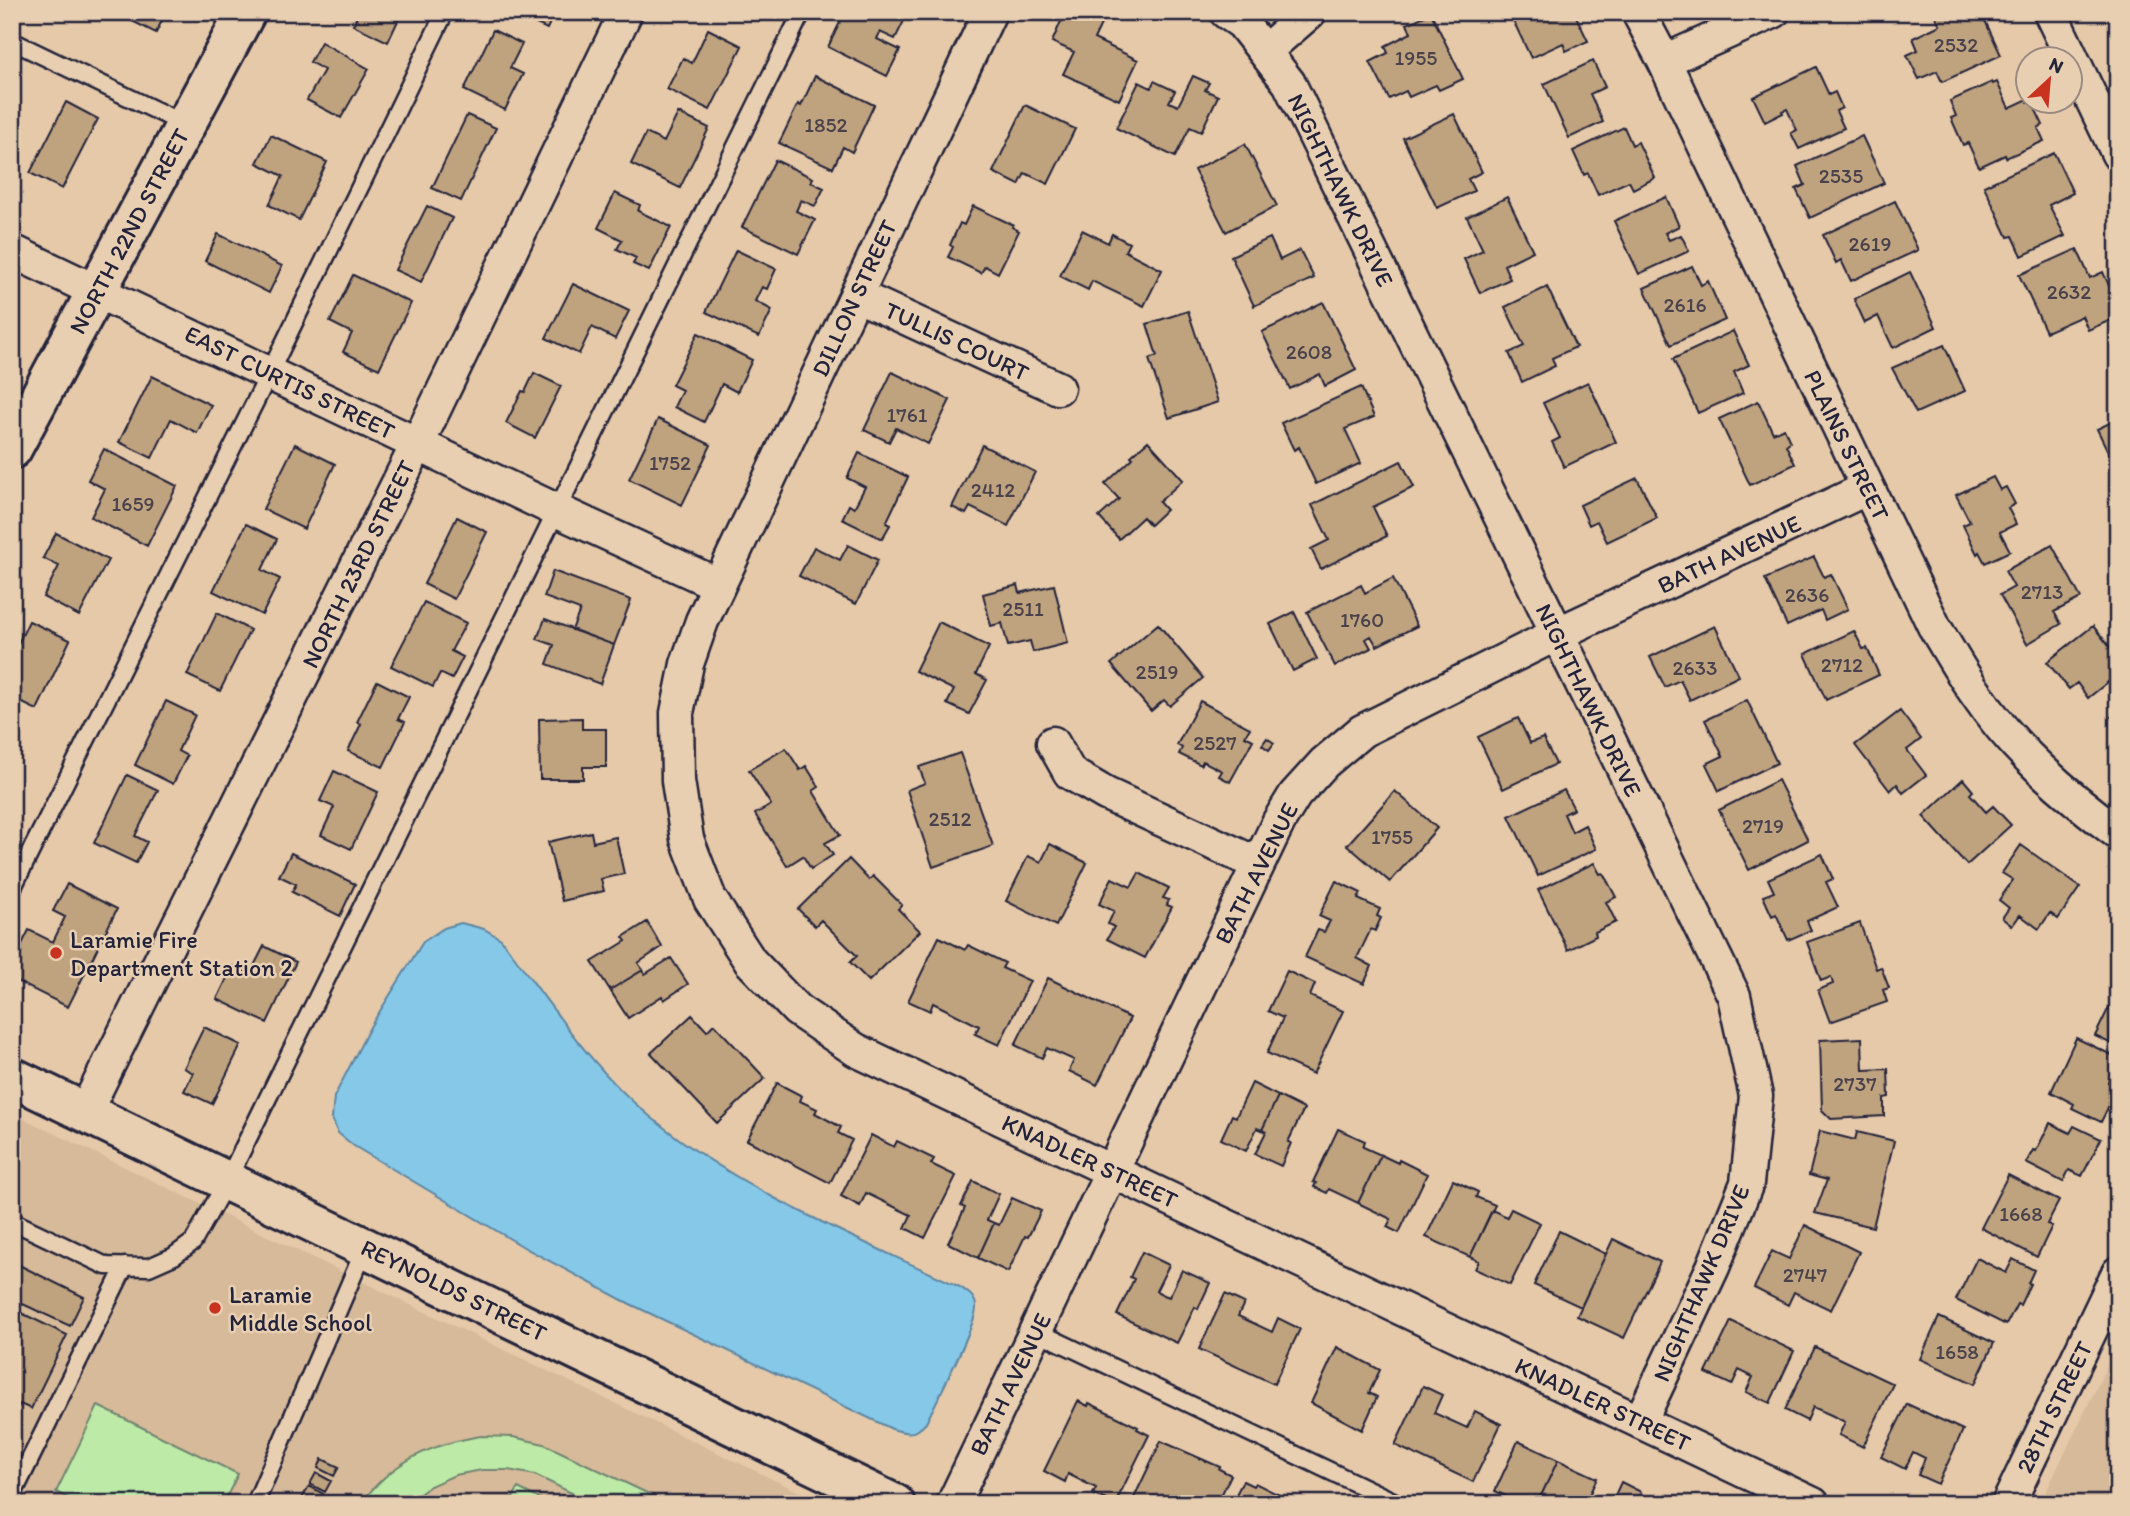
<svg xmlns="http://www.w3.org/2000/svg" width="2130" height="1516" font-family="Itim,sans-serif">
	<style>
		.built { fill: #d6ba9a }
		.green { fill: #bdeaa7; stroke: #708671; stroke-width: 2 }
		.water { fill: #86c8e7; stroke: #5e86a2; stroke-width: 2 }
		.building { fill: #bfa27e; stroke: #22223b; stroke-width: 2 }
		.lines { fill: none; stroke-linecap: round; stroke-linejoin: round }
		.lane-casing { stroke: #22223b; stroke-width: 21 }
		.street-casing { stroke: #22223b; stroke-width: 37 }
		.secondary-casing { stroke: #22223b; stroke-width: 44 }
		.lane { stroke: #e9cfb1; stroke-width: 16 }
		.street { stroke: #e9cfb1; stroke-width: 32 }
		.secondary { stroke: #e9cfb1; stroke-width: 38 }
		.poi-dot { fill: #c8321e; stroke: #e9cfb1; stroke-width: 2.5 }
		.labels { text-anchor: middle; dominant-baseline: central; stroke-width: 5; stroke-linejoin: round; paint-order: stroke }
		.number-label { font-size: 21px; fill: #49424c }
		.street-label { font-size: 24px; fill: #22223b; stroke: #e9cfb1 }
		.poi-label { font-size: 24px; fill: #22223b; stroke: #e9cfb1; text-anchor: start }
	</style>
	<rect width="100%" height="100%" fill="#e5c9a9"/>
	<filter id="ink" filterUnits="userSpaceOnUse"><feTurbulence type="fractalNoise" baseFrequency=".0143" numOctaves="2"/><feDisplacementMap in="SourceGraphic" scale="14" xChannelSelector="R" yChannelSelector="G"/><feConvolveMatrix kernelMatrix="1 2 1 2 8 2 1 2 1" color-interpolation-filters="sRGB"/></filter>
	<g filter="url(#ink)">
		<path class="built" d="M12,1113l812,391h-812z
			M2118,1343v161h-78z"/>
		<path class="green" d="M98,1406l140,68 -15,30h-143l-24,-12z
			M481,1436l32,1 31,7 126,60h-76l-59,-29 -27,-5h-26l-27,5 -25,11 -23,18h-46c30,-43 71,-60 120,-68z
			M518,1488l32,16h-40z"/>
		<path class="water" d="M461,923l23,6 17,10c47,61 90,130 151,179 90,74 203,119 308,169 7,5 16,10 16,20 1,17 -40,95 -50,116 -11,12 -18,11 -34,6l-266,-127 -99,-53 -173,-103 -16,-13 -6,-14 2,-22 36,-70 53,-85 21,-14z"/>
		<path class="building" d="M114,12h52l-10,21z
			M359,12h43l-14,30 -35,-17z
			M511,12h44l-8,17z
			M845,12h52l9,5 -11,22 -15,-7 -3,7 23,11 -13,26 -59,-29z
			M1065,12h16l21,10 -8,17 44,21 -19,40 -56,-26 11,-22 -22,-10z
			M1514,12h60l14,29 -22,10 -3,-8 -32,15 -21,-44z
			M1940,12h41l20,43 -59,27 -5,-11 -18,8 -12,-24 11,-5 -5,-12 27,-13 -5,-10z
			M1431,13l32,66 -24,11 -3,-5 -27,12 -3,-6 -17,8 -19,-37 18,-9 -3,-7 26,-13 -4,-9z
			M708,29l34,17 -32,64 -43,-21 16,-31 9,5z
			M493,30l29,14 -12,24 13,6 -18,36 -41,-20z
			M321,42l48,27 -28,49 -34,-18 17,-30 -14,-8z
			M1593,61l12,26 -15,7 13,28 -34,16 -25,-54z
			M1816,67l13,28 6,-3 7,16 -6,3 8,17 -45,21 -8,-16 6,-3 -10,-21 -5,2 1,2 -18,9 -12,-25z
			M815,76l59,29 -22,47 -9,-5 -10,21 -54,-25 19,-39 3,2z
			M1193,76l16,7 -4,7 13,6 -17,36 -11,-5 -15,30 -59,-29 23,-46 12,6 3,-7 21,10 -6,11 9,4z
			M1992,82l1,2 4,-2 12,26 19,-9v3h4l11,23 -5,3 6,13 -38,17 -1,-3 -26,12 -11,-24 -5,2 -12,-27 5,-2 -6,-15z
			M66,102l32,17 -36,70 -32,-16z
			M1025,105l50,24 -27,55 -23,-11 -6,12 -26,-13z
			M678,113l31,15 -29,60 -49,-24 15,-31 18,9z
			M1454,114l28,58 -14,7 6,12 -37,17 -34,-70z
			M467,115l29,13 -35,73 -29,-13z
			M1624,127l8,18 6,-3 17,36 -22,11 -4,-8 -31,14 -10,-22 -4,2 -11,-24z
			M271,135l56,27 -28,58 -30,-15 14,-29 -26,-13z
			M1862,136l22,47 -74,35 -14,-29 9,-4 -8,-19z
			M1245,144l32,62 -51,26 -32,-62z
			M2054,153l19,40 -24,12 16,31 -43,20 -9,-20 -5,1 -24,-51z
			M775,160l38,18 -2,4 13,6 -9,18 -14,-6 -5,11 19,9 -17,34 -56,-27z
			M615,193l25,12 -2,6 33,16 -22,44 -16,-7 3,-6 -19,-9 5,-9 -24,-12z
			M1507,197l26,54 -29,14 6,14 -30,14 -16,-34 19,-9 -16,-33z
			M1666,197l13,29 -14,7 4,7 12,-5 8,16 -50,23 -25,-53z
			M1895,201l23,49 -67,31 -10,-21 -5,3 -13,-28z
			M427,206l25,12 -31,64 -26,-12z
			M973,206l40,19 -1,2 7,4 -21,42 -13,-7 -4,7 -33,-16 5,-10 -3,-2 10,-22 4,2z
			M1082,230l26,13 4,-9 17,9 -4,8 37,19 -18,36 -52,-25 -4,9 -28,-14z
			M218,234l64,32 -13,27 -64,-32z
			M1270,238l10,22 20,-10 14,28 -60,28 -23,-50z
			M2077,249l13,29 13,-6 15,33v12l-30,13 -6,-14 -36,16 -27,-57z
			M736,250l40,19 -9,20 -5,-2 -7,14 17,9 -13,27 -53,-25z
			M1692,266l9,19 7,-4 17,39 -54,25 -27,-57z
			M1910,272l26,55 -43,21 -15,-32 -13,7 -11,-24z
			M353,275l58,28 -32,66 -36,-17 9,-19 -22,-11z
			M573,284l56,27 -14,28 -23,-12 -13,27 -33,-16z
			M1547,287l29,60 -24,11 3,8 -33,16 -13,-29 15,-7 -19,-39z
			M1323,302l33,68 -31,16 -5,-12 -30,15 -28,-57z
			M1188,311l30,91 -49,16 -20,-59 8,-3 -10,-32z
			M1733,331l16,34 -15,7 9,21 -45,20 -25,-54z
			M698,333l54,27 -15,32 -15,-8 -18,38 -30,-15 8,-17 -10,-5z
			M1944,345l21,46 -49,22 -24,-45z
			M892,372l58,28 -22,44 -32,-16 -7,14 -25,-12z
			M534,373l27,13 -26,52 -29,-15 16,-32 3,1z
			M152,376l59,29 -14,28 -26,-14 -19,39 -33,-16z
			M1588,382l28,60 -52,25 -12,-25 8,-4 -17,-35z
			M1361,387l13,30 -29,12 16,34 -45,21 -17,-37 -5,3 -13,-27z
			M1758,401l15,32 11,-5 6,14 -4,3 9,19 -45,21 -31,-66z
			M658,419l53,26 -29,60 -53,-26z
			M2118,419v48l-2,1 -19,-39z
			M1148,441l35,39 -24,22 7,8 -16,15 -7,-8 -24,22 -20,-22 20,-18 -14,-15 28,-26 -2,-2z
			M295,444l40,20 -31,65 -41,-20z
			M982,445l53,27 -27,54 -38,-19 -4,7 -14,-7z
			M104,449l73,37 -30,60 -56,-29 14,-28 -17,-9z
			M859,453l49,24 -22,46 4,2 -8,14 -40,-20 7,-14 5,3 11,-21 -18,-9z
			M1401,461l13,26 -41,20 14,29 -66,33 -10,-20 18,-9 -17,-35z
			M1993,477l7,13 6,-3 9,17 -7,4 8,16 -16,8 10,19 -25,12 -6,-11 -2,2 -14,-29 7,-3 -14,-27z
			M1637,478l20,40 -50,24 -10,-21 -8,4 -9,-20z
			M457,517l30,15 -33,67 -30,-15z
			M246,524l31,15 -15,31 18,9 -18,36 -49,-24z
			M56,533l52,27 -29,56 -36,-19 16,-31 -16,-8z
			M848,545l30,15 -22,44 -57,-28 15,-29 26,13z
			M2052,545l29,53 -27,14 7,12 -34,20 -27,-49 14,-8 -9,-16z
			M1814,557l10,20 7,-3 17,35 -23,11 -4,-10 -34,16 -22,-47z
			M553,571l78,29 -17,45 -42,-15 8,-20 -36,-13z
			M1393,578l24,48 -40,20 -6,-10 -5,3 5,9 -36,18 -28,-54 54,-27 4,8z
			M1018,585l2,8 34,-8 14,58 -35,9 -3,-11 -22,5 -6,-23 -11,3 -8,-32z
			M424,602l42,21 -15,28 12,6 -11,22 -12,-6 -7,14 -42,-21z
			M1294,612l23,47 -24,12 -23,-47z
			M217,613l33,17 -30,61 -33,-16z
			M545,619l69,26 -14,39 -53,-20 7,-19 -17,-6z
			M29,621l41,19 -33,70 -25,-12v-42z
			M939,622l50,25 -13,27 11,6 -18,34 -22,-10 7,-14 -39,-19z
			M1158,624l45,54 -33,28 -6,-6 -13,11 -40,-47z
			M1715,626l24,50 -49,24 -10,-20 -15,7 -15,-30z
			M2093,626l21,26 4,-3v25l-30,24 -11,-15 -8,6 -22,-27z
			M1854,631l9,18 4,-1 12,27 -53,25 -21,-46z
			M377,681l32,16 -11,22 7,3 -22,45 -35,-16 13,-27 -4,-2z
			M1747,700l30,63 -58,28 -13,-27 17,-8 -18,-36z
			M166,701l29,14 -17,36 9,5 -14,28 -38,-19z
			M1200,701l50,27 -5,8 8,4 -23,42 -11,-6 3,-5 -19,-10 -2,4 -22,-11 3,-6 -5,-3z
			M2118,709v14l-7,-6z
			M1900,711l21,28 -14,11 19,25 -23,18 -6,-9 -7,7 -35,-46z
			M582,718v11h24v38h-23v12h-43l-1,-60z
			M1518,718l12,25 13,-5 13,26 -53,25 -25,-52z
			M1267,738l7,5 -5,7 -7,-5z
			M786,748l14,22 6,-4 13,21 -6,4 27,44 -15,8 8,12 -22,14 -8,-13 -16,10 -32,-52 16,-9 -22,-35z
			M960,753l33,93 -60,21 -26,-77 18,-7 -6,-16z
			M334,771l44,21 -27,57 -30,-14 13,-28 -14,-6z
			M127,775l31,15 -23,46 12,6 -11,21 -42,-20z
			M1963,779l10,12 -3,3 16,18 7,-6 18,19 -44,40 -44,-49z
			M1778,780l30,60 -59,30 -30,-60z
			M1564,790l10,19 -10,5 8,18 13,-7 11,24 -58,27 -29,-60z
			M1395,791l42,37 -47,54 -43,-37z
			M591,832l2,10 23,-5 8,37 -23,5 3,12 -42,10 -14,-59z
			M1050,844l37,19 -31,63 -50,-25 22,-45 13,6z
			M2021,845l59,42 -22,32 -8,-6 -11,16 -19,-14 -8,11 -10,-8 7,-10 -10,-8 14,-20 -11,-7z
			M291,853l64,31 -15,32 -48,-24 4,-8 -17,-8z
			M1822,854l11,25 -7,3 12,25 -31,14 4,9 -23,10 -12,-26 -4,2 -9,-20 11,-4 -6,-13z
			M849,859l20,21 4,-4 29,29 -4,4 22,22 -51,50 -19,-19 7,-6 -36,-36 -6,6 -17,-17z
			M1594,863l6,11 3,-1 13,24 -10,5 10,20 -21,10 1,4 -28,14 -30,-60z
			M1139,873l30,15 -6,10 6,2 -2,5 5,2 -27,51 -38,-19 7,-12 -6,-3 6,-13 -15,-7 13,-26 19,9z
			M1336,881l25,12 -3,6 22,10 -3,7 4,2 -6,13 -4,-2 -14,29 15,8 -8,18 -59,-27 13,-27 6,2 6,-11 -11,-5z
			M67,884l50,25 -49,98 -56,-28v-15l17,-34 24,12 12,-25 -12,-6z
			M647,922l15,25 -24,16 5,7 -33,20 -18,-28 34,-21 -3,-4z
			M1860,923l16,46 5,-2 8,21 -6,2 4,12 -57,20 -12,-32 15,-6 -2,-7 -10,4 -14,-39z
			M939,937l26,13 3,-5 37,18 -3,5 28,13 -31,64 -24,-11 4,-8 -46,-23 -3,8 -22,-10z
			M264,946l32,16 -29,61 -50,-24 16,-33 17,8z
			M671,958l17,26 -24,16 -2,-4 -34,22 -18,-28 33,-20 2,4z
			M1287,971l28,13 -5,12 33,15 -30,63 -46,-21 16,-35 -15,-7z
			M1048,978l82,40 -33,67 -28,-14 5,-11 -27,-12 -5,10 -27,-13z
			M2117,991h1v56l-23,-11z
			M692,1015l15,16 7,-7 51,54 -48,45 -66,-70z
			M204,1027l37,18 -29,59 -28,-13 9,-18 -9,-5z
			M1862,1038l1,32 25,-1 1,28 -5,1v18l-53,3 -9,-9 -2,-70z
			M2076,1038l42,20v12l-4,-2 -6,14 10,5 -17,35 -29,-14 2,-4 -23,-12z
			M777,1083l25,13 -2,5 17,8 -2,4 26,14 -3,6 14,7 -22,43 -83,-43z
			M1252,1083l26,13 -16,34 -5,-2 -11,23 -25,-12 11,-24 4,2z
			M1278,1096l26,13 -16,33 3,1 -10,23 -26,-12 11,-22 -4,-2z
			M2050,1123l20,10 4,-7 27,13 -19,37 -13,-6 -6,12 -37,-19 7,-13 3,1z
			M1338,1129l27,12 -2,6 18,8 -23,48 -29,-14 -2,4 -13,-6 2,-4 -3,-1z
			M1820,1131l35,9 2,-8 37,9 -21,86 -58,-14 12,-33 -18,-5z
			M871,1135l23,12 3,-6 37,18 -3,5 25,12 -31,62 -20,-10 6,-13 -45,-22 -6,13 -19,-10z
			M1381,1155l17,8 1,-3 28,14 -28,59 -12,-6 4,-8 -33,-16z
			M2008,1175l51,26 -12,23 5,2 -15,31 -56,-29z
			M1453,1180l25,12 -2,5 19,8 -25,52 -44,-20z
			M973,1181l26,13 -12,26 7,3 -16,35 -30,-15 17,-35 -4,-2z
			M1012,1198l29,13 -13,26 -3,-1 -17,36 -30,-14 16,-35 5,2z
			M1511,1209l29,14 -30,62 -35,-16 4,-8 -9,-4 22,-47 15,7z
			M1805,1225l54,27 -28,58 -37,-18 -6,13 -34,-17 18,-37 17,8z
			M1559,1231l47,23 -25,53 -47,-22z
			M1613,1239l47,23 -36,76 -47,-22z
			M1142,1252l27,13 -13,26 8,4 5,2 13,-27 28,13 -12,26 -3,-2 -18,36 -60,-28 17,-36 -4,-2z
			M1977,1258l29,15 7,-14 21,11 -6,13 2,1 -10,21 -3,-1 -11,21 -50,-25z
			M17,1264l67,33 -14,29 -58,-27v-25z
			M1225,1294l19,9 -6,13 34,16 6,-14 22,11 -26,55 -75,-35z
			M13,1309l54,26 -36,74 -11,-5 -8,16z
			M1939,1317l55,26 -19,41 -55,-25z
			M1731,1321l63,30 -24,52 -24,-11 7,-15 -14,-7 -7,15 -26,-12z
			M1337,1347l43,23 -11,23 8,4 -15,33 -51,-27z
			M1815,1347l78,37 -30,63 -24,-12 6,-13 -14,-7 -18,-8 -6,14 -22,-11z
			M1423,1386l19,9 -8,18 33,15 8,-17 26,13 -28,58 -78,-37z
			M1078,1401l10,5 1,-3 49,24 -1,2 12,6 -34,69 -22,-10 3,-6 -28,-14 -3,8 -21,-11z
			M1907,1404l56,26 -25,54 -20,-9 7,-17 -12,-6 -8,17 -24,-12z
			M1161,1441l59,26 -1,2 12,6 -14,29h-86z
			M1518,1441l40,19 -21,44h-23l-7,-4 1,-3 -13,-6z
			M322,1459l17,8 -5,9 -16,-8z
			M1558,1460l39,18 -12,26h-48z
			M316,1473l15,8 -6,11 -15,-8z
			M1243,1481l10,5 2,-3 42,21h-66z
			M1621,1482l20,10 -5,12h-25z
			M309,1486l14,8 -5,10h-10l-7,-4z"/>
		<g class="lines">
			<defs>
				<path id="lane" d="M12,41l174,84
					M12,889l258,-517 175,-360
					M12,1221l94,45 43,1 25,-11 19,-14 34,-61 575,-1169
					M1036,1331l363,173
					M13,1494l112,-228
					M255,1504l110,-256"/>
				<path id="street" d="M990,12l-288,609 -15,43 -10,49 1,68 9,58 23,60 40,62 47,49 59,40 957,454
					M1226,12l16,11 47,60 445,913 22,100 -9,87 -34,84 -73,155
					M1638,12l26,49 270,565c14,23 27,47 43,69 37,55 88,99 141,138
					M2050,12l68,142
					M1265,51l45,-39
					M1664,61l109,-49
					M12,251l546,260 161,74
					M856,295l202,93
					M1053,743l17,30 36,21 152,70
					M85,1112l333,-669 208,-431
					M953,1504l326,-683 16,-26 29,-32 38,-32 195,-97 311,-146
					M2008,1504l110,-231"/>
				<path id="secondary" d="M12,449l234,-437
					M12,1077l883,427"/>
			</defs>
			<use href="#lane" class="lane-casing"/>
			<use href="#street" class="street-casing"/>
			<use href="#secondary" class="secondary-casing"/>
			<use href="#lane" class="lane"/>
			<use href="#street" class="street"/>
			<use href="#secondary" class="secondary"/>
		</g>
	</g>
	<g class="poi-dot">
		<circle cx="56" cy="953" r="7"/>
		<circle cx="215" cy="1308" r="7"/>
	</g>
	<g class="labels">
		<g class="number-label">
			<text x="1956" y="44">2532</text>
			<text x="1416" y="57">1955</text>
			<text x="826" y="124">1852</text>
			<text x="1841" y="175">2535</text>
			<text x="1870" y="243">2619</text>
			<text x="2069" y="291">2632</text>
			<text x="1685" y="304">2616</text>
			<text x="1309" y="351">2608</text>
			<text x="907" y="414">1761</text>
			<text x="670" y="462">1752</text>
			<text x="993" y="489">2412</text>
			<text x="133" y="503">1659</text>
			<text x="2042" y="591">2713</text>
			<text x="1807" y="594">2636</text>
			<text x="1023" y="608">2511</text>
			<text x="1362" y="619">1760</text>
			<text x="1842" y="664">2712</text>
			<text x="1695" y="667">2633</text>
			<text x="1157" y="671">2519</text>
			<text x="1215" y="742">2527</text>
			<text x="950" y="818">2512</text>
			<text x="1763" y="825">2719</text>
			<text x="1392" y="836">1755</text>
			<text x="1855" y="1083">2737</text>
			<text x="2021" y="1213">1668</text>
			<text x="1805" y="1274">2747</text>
			<text x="1957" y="1351">1658</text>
		</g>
		<g class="street-label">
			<text transform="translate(1341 190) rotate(64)">NIGHTHAWK DRIVE</text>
			<text transform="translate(129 231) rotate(-62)">NORTH 22ND STREET</text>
			<text transform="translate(854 298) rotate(-65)">DILLON STREET</text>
			<text transform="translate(957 341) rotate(25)">TULLIS COURT</text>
			<text transform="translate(290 382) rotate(26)">EAST CURTIS STREET</text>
			<text transform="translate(1847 445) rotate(64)">PLAINS STREET</text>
			<text transform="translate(1729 554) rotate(-25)">BATH AVENUE</text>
			<text transform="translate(358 564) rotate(-64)">NORTH 23RD STREET</text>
			<text transform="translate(1589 700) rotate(64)">NIGHTHAWK DRIVE</text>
			<text transform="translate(1256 873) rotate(-63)">BATH AVENUE</text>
			<text transform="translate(1090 1161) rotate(25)">KNADLER STREET</text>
			<text transform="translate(1701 1283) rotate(-67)">NIGHTHAWK DRIVE</text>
			<text transform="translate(454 1290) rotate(26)">REYNOLDS STREET</text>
			<text transform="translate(1010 1384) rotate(-64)">BATH AVENUE</text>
			<text transform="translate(1603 1404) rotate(25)">KNADLER STREET</text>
			<text transform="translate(2054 1407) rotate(-64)">28TH STREET</text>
		</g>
		<g class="poi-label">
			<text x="70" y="939">Laramie Fire<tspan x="70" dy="28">Department Station 2</tspan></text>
			<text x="229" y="1294">Laramie<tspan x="229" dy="28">Middle School</tspan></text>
		</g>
	</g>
	<rect width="2130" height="1516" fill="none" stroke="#e9cfb1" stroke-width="42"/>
	<rect x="21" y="21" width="2088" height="1474" fill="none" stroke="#22223b" stroke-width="2.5" filter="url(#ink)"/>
	<g transform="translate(2049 80) rotate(26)"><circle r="33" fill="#e9cfb1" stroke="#998a82" stroke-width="2"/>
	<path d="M0-5L12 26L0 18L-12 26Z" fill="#c8321e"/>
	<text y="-10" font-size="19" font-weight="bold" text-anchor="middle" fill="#22223b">N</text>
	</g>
</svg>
